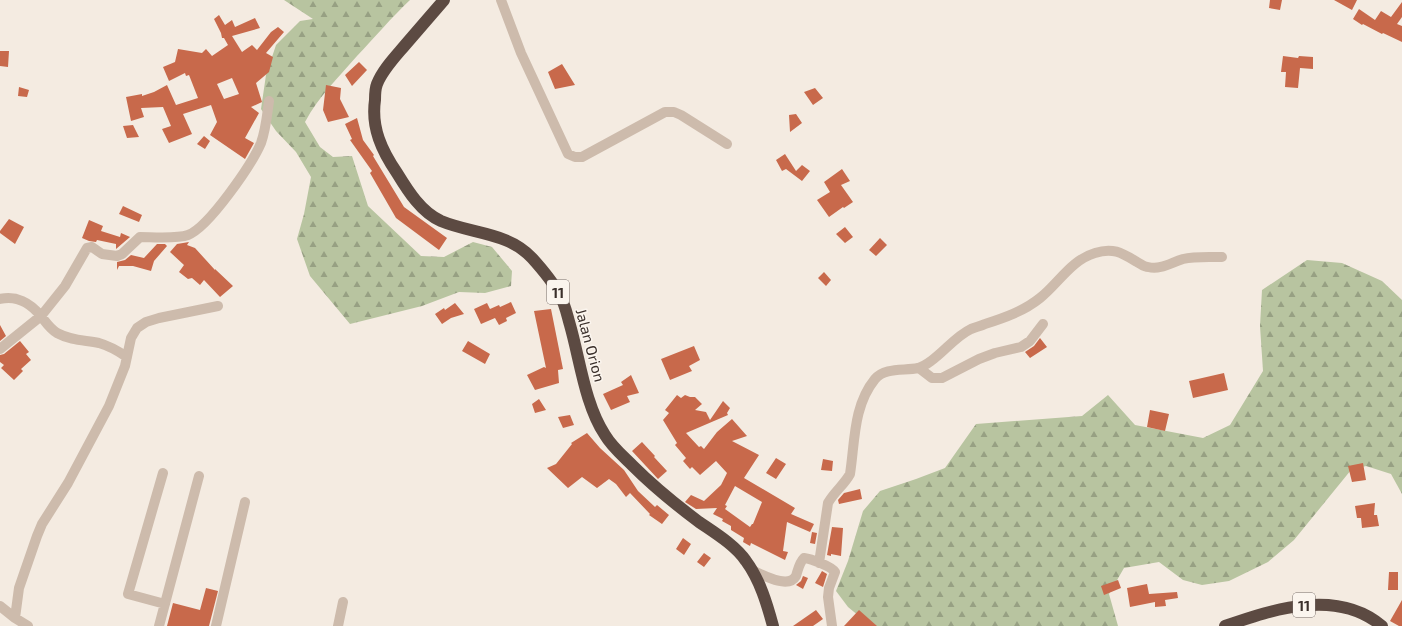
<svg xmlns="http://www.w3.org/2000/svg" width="1402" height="626" font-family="'Exo 2',sans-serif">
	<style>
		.forest { fill: url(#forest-firs) }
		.building { fill: #c8694b; fill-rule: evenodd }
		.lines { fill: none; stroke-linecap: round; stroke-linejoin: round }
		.minor { stroke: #cdbbac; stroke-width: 10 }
		.highway { stroke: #5c4a42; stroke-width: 12 }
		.labels { text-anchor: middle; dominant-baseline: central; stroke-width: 3; stroke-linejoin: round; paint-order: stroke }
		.shield { fill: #fbf5ee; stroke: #756b66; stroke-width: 1 }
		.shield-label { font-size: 14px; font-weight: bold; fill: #3b302b }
		.street-label { font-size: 15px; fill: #3b302b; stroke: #fbf5ee }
	</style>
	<defs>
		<pattern id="forest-firs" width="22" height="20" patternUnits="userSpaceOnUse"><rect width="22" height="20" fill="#b8c4a0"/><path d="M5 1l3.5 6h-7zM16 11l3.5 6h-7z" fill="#97a083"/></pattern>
	</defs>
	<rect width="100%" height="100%" fill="#f4ebe1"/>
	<path class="forest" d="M284,0h126c-19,18 -35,37 -53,56 -19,22 -38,40 -52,66l15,25 13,10 19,-1 16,50 53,50 23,1 29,-15 19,5 20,24 -1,15 -26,7 -26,-1 -37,14 -72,18 -40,-48 -13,-37 7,-25 7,-37 -15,-25 -20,-21 -15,-22 5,-34 10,-30 24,-24 13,-2z
		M1307,260l35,3 40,18 20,19v194l-11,-20 -25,-8 -15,4 -57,70 -26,22 -39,19 -27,4 -19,-5 -24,-18 -35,6 -15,26 9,32h-247l-23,-19 -12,-16 12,-30 15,-50 17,-20 36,-12 29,-11 31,-44 106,-8 26,-21 27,30 68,13 27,-13 33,-54 -3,-45 2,-36z"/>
	<path class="building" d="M1270,0h12l-2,10 -11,-2z
		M1334,0h23l-5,10z
		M1402,2v15l-5,7 5,2v16l-19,-9 -1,1 -19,-10 -1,1 -9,-6 6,-10 16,11 6,-9 10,6z
		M219,15l6,10 7,-5 3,7 20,-9 5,10 -28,8 10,16 10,-7 5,5 14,-18 7,-5 6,5 -18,21 7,4 -4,15 -13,11 6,19 -11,5 8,6 -14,25 9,5 -9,16 -35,-24 7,-13 -6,-17 -28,9 9,20 -23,9 -7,-14 9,-3 -8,-19 -22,1 3,9 -13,4 -5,-24 16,-3v2l12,-4 13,-7 9,20 22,-7 -9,-23 -3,1 -1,-3 -16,8 -6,-14 12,-5 3,-13 24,4 4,-4 6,7 16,-11 -4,-7h-2l-1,-5 -7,-14zM232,78l7,16 -15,5 -7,-15z
		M0,51h9l-1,16 -8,-1z
		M1283,56l15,2 1,-2 14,1v12l-13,-1 -2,20 -13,-1 1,-15h-5z
		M359,62l8,8 -15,16 -7,-11z
		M562,64l13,21 -20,4 -7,-17z
		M326,85l15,3 -1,11 9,18 -21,5 -5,-12z
		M19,87l10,3 -2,7 -9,-1z
		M815,88l8,10 -10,7 -9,-13z
		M796,114l6,9 -12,9 -1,-17z
		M357,118l6,22 11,15 -1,1 31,51 43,31 -8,12 -43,-32 -26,-45 2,-2 -22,-31 2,-1 -7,-15z
		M133,125l6,12 -12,1 -4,-12z
		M204,136l6,5 -5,8 -8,-5z
		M785,154l11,17 6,-6 8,6 -8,10 -16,-12 -4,2 -6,-11z
		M842,169l8,12 -9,4 12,17 -9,6 -1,-1 -14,10 -12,-17 13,-8 -6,-10z
		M123,206l19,9 -3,7 -20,-8z
		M9,219l15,8 -9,17 -15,-11v-2z
		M89,220l14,6 -2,5 19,6 1,-4 9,4 -14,12v-5l-19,-4 -1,2 -7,-1 -7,-3z
		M845,227l8,10 -8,6 -9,-9z
		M880,238l7,7 -11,11 -7,-6z
		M189,242l-2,3 8,3 20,22v-1l18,17 -13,11 -16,-17 -4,5 -8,-7 -4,1 -9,-7 5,-7 -14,-13 7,-8z
		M157,244h8l2,2 -13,15 -3,10 -18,-5h-14l-2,4v-8l8,-2 6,-5 13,3z
		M824,272l7,8 -5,6 -8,-8z
		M511,302l5,11 -10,5 1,3 -8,4 -4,-7 -14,6 -7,-15 13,-6 3,6 9,-4 1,2z
		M455,303l9,11 -13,4 -9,6 -7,-10 9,-6 1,2z
		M551,309l12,60 -5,1 1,13 -24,7 -8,-15 17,-8 2,1 -12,-57z
		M0,325l6,11 -6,5z
		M1040,338l7,9 -17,11 -5,-6 9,-6z
		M20,341l9,11 -3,2 5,6 -10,9 2,2 -9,9 -13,-12 3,-3 -4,-3v-7l4,-1z
		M468,341l22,13 -5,10 -23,-13z
		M694,346l6,14 -11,6 3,5 -22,9 -9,-21z
		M1224,373l4,17 -35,8 -4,-17z
		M631,375l8,18 -12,3 3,6 -19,8 -8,-16 20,-9 -2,-3z
		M677,395l4,3 4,-3 5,2h5l7,7 -7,6 11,2 4,8 13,-19 7,7 -3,5 1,2 -42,18 13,14 2,-1 3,3 13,-17 15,-13 15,17 -15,5 27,14 -15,23 51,30 -4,6 23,10 -4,8 -23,-10 -4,29 5,1 -3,8 -34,-17 -1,3 -7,-4 1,-4 -13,-8v-4l-9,-5 1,-2 -10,-5 4,-6 -21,1 -11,-7 6,-7 13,6 17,-16 6,-12 -11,-12 -16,14 -8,-8 -2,2 -7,-8 3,-3 -11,-13 2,-2 -14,-23 6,-7 -4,-3zM735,486l27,16 -9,22h-1l-2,3 -25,-18 2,-3 -2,-1z
		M539,399l7,11 -11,3 -3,-9z
		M1150,410l19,4 -4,17 -18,-4z
		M570,415l4,10 -11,3 -5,-11z
		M587,433l13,15 24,22 14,21 17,16 2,-2 12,10 -7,9 -13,-9 1,-1 -20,-21 -4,4 -10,-13 -7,-5 -12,9 -15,-11 -14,11 -21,-20 9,-4 16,-20 -1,-1z
		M642,442l13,14 -1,1 13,14 -9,8 -26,-28z
		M776,458l10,6 -10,15 -10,-6z
		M823,459l10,2 -1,10 -11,-1z
		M1363,463l3,17 -14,2 -4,-16z
		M860,489l2,10 -23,5 -1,-4 6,-7z
		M1375,503l-1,12h3l2,11 -17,2 -1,-10h-4l-2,-12z
		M832,527l11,1 -2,28 -10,-2v2l-4,-1z
		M812,532l5,1 -2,11 -5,-1z
		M683,538l8,6 -7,11 -8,-6z
		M704,553l7,5 -7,9 -7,-5z
		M822,571l5,3 -4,13 -8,-4z
		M1389,572h9v18h-10z
		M803,576l5,2 -5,11 -7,-4 5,-4z
		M1118,580l3,8 -17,7 -3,-9z
		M1147,584l2,10 28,-2 1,6 -13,2 1,6 -11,1v-5l-25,5 -3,-19z
		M206,588l12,3 -9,35h-42l6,-23 27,7z
		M1402,600v26h-3l-9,-5z
		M816,610l7,9 -10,7h-20z
		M859,610l18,16h-33z"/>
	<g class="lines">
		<path class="minor" d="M501,0l20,53 47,101 7,3h7l83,-45h9l7,3 46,29
			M0,299c16,-4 30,4 40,16 6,7 9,13 17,18 15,8 27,7 42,10 11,3 19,8 28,14
			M0,349l41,-33 24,-30 22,-38 5,-1 10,7 15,2 5,-2 18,-17c12,0 37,2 48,-2 21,-8 64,-71 73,-92 5,-14 6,-28 8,-42
			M919,368l13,10h10l37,-19 16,-6 26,-6 9,-6 13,-17
			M163,473l-35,121 37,10
			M819,563l9,-60c6,-11 16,-18 22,-29 5,-32 3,-68 25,-95 10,-12 29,-8 43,-11 4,-1 9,-4 13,-7 14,-10 25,-25 40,-32 5,-2 10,-3 14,-5 19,-6 39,-13 55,-26 18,-14 31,-38 55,-45 18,-6 27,0 42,9 4,2 7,5 11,5 13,3 22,-4 35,-8 12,-3 26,-2 39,-2
			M752,570c9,4 36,20 44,6 2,-6 3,-13 8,-18 7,1 27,8 31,14l-6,16 -1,9 4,29
			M0,606l15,12 13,8
			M15,618l4,-30 18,-52 5,-12 26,-41 41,-77 16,-40 6,-28 6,-10 9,-6 13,-4 59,-12
			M159,626l40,-150
			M216,626l29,-124
			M338,626l5,-24"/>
		<path class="highway" d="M444,0c-13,15 -25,29 -38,44 -10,12 -23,25 -29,40 -2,5 -2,11 -2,16 -4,28 7,51 22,73 11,18 24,39 44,48 31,13 67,11 91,37 9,10 21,24 27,36 6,9 8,21 11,31 10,35 15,80 35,110 7,12 18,21 28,31 20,20 42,38 66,56 16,11 36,23 47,39 14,19 21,43 27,65
			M1225,626c49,-17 112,-38 157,0"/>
	</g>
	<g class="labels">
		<g class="shield">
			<rect x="547" y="280" width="22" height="24" rx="3"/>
			<rect x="1293" y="593" width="22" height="24" rx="3"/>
		</g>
		<g class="shield-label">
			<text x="558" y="292">11</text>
			<text x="1304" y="605">11</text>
		</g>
		<g class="street-label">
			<text transform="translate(591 345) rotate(75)">Jalan Orion</text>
		</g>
	</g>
</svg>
